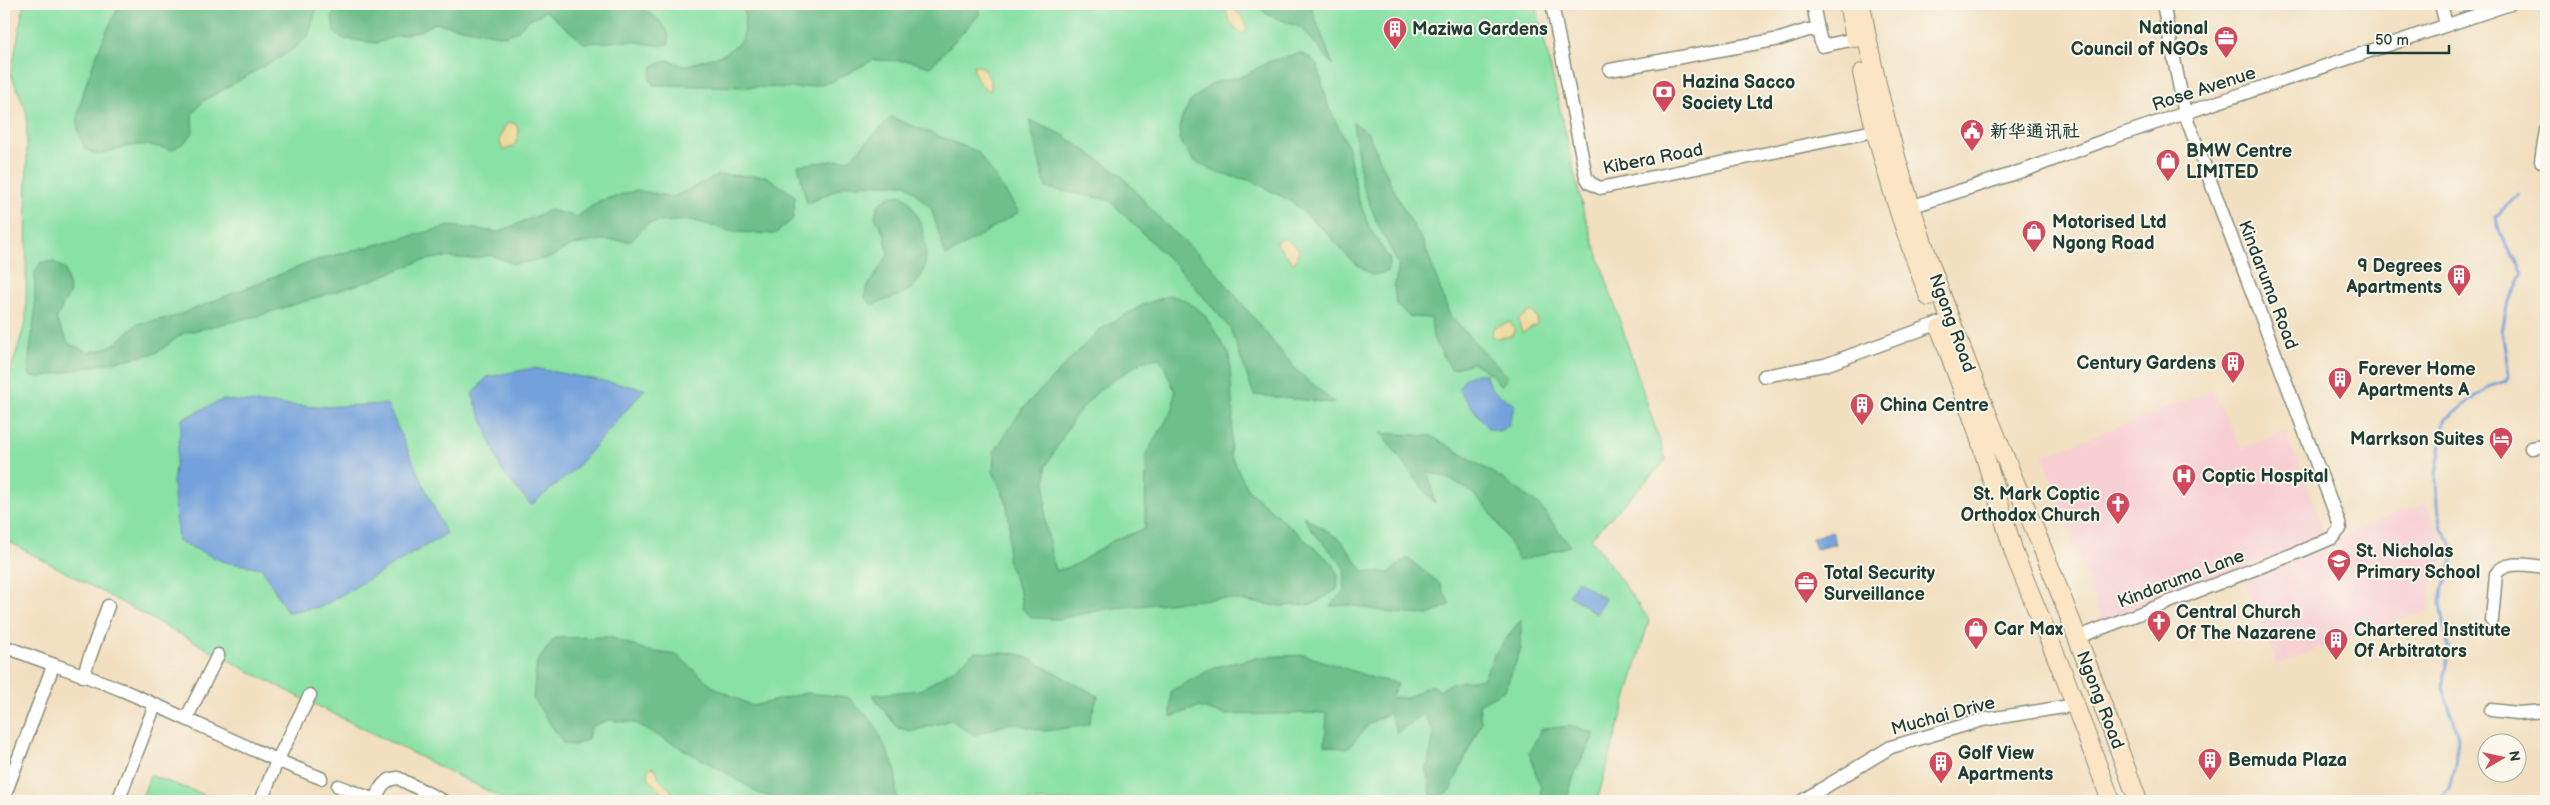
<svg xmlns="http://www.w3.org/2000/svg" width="2550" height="805" font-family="'Balsamiq Sans','LXGW WenKai TC',sans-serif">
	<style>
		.built { fill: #f7cfd3 }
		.green { fill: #89e1a5; stroke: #548f6c }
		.forest { fill: #6ebf8a; stroke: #467e5f; fill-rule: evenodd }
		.sand { fill: #eeda9e; stroke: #868c69 }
		.water { fill: #73a1db; stroke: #496f88 }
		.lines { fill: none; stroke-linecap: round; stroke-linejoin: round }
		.stream { stroke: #73a1db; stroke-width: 3 }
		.minor-casing { stroke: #888e7a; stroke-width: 15 }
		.secondary-casing { stroke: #888e7a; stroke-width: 20 }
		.minor { stroke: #fff; stroke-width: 12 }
		.secondary { stroke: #fce5c4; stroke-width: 18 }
		.labels { text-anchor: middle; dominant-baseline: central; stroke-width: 4; stroke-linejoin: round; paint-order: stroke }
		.poi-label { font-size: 18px; font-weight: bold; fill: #1f3d34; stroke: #fbf7ec; text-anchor: start }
		.street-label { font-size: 18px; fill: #1f3d34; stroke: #fbf7ec }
	</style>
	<rect width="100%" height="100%" fill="#fbf7ec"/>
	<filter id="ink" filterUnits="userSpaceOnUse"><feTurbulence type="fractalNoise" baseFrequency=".02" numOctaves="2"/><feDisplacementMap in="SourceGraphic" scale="10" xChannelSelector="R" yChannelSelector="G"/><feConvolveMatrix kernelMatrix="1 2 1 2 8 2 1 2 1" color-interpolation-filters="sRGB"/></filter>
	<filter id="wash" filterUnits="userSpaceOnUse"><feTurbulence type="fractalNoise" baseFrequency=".0096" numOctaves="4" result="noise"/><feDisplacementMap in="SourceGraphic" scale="20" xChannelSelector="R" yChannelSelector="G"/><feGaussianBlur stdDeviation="1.12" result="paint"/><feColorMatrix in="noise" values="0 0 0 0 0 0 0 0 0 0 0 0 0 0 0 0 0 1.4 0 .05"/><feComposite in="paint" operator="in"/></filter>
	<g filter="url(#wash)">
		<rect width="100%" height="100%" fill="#f1dfc0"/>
		<path class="built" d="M2212,390l30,59 44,-18 40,106 -224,84 -59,-165z
			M2426,504l21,48 -16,34 -1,24 -77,24 -76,31 -34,-87 158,-67z"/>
		<path class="green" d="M24,4h1512l47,206 83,250 -75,78 58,82 -52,181h-1089l-254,-127 -250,-135v-147l22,-71 1,-208 -16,-39z
			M150,775l71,26h-80z"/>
		<path class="forest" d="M121,4h195l1,3 -9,30 -19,15 -86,49 -11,13 1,19 -8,9 -13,8c-36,-9 -40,-5 -74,5l-13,-6c-5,-11 -9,-21 -7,-33 3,-25 29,-92 43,-112z
			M338,4h301c12,13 32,19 30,39l-8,3 -29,-5 -48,2 -38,-32 -18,9 -12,12 -12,4 -70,-13 -13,8 -24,5 -20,7 -33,-4 -10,-7 -2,-14z
			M742,4h237v11l-49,52 -21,-6 -36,-1 -42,22 -32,6 -146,-3 -3,-7 3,-12 16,-6 15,6 41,-12 18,-15 2,-22z
			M1259,4h51l23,61 -31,-37 -36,-14z
			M1300,53l11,5 7,9 10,39 19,38 11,54 12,31 20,31 -3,12 -15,3 -21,-15 -25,-28 -34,-30 -42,-22 -31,-6 -26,-14 -14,-21 2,-19 9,-18 21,-18 35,-9 22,-13z
			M891,117l87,35 41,60 -73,44 -15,-48 -25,-24 -60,1 -39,19 -9,-39 52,-6z
			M1029,120l34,15 58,40 41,46 49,45 86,105 38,32 -81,-8 -24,-67 -46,-54 -75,-74 -63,-12z
			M1353,122l15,11 30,66 26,45 26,72 58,61 -7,9 -10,-12 -17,-11 -23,6 -18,-31 -2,-20 -20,-1 -14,-11 -3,-19 5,-22 -22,-42 -15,-39z
			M719,175l47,1 29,20 -2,23 -18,15 -42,-2 -41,-12 -44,3 -17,18 -30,-1 -32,6 -19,12 -36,6 -23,-9 -20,4 -28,-2 -22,4 -49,19 -111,35 -77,18 -28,20 -115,24 -11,-1 -2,-10 7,-53v-41l6,-10h13l11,7 5,23 -14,27 13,25 19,8 14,-2 14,-7 21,-19 37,-7 142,-57 134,-34 49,6 51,-22 27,7 22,-16 38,-11 36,7z
			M903,195c20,19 34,69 11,91 -9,9 -30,14 -42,19l-7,-7 1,-9 22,-34 -3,-20 -10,-18 3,-12 10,-8z
			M1170,295l17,6 17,13 25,40 4,61 -3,39 18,36 85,74 5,12 -1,13 -23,15 -34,2 -59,-8 -116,11 -45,10 -29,-1 -9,-10 -2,-15 -13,-34 3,-33 -4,-25 -13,-29 1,-20 29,-44 76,-78 44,-25zM1160,358l15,33 -2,18 -27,45 -1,75 -31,11 -39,25 -20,6 -10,-49 1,-56 29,-50 24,-26 45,-30z
			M1381,433l50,3 36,21 42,26 30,22 31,41 -51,15c-22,-42 -41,-78 -91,-89l7,32z
			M1303,516l38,24 22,31 26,2 18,-15 32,25 11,21 -20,11 -38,-2 -43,-8 -19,1 15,-15 -1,-25 -30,-33z
			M1521,619v30l-16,41 -26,14 2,19 -31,68 -18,7 -5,-29 7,-35 -10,-20 -27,19 -7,-20 -20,10 -23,26 -22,-4 2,-32 -100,2 -29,-8 -27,10v-26l44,-24 46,-10 44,-2 71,24 22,4 -7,14 15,1 25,-13 9,6 11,-8 33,-5 10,-23z
			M610,637l38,14 29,4 35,31 40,20 54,-13 42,4 25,25 23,48v31h-106l-30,-7 -35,-22 -90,-49 -26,-3 -17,6 -5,14 -13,5 -10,-1 -31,-46 4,-36 18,-24z
			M975,652l45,2 78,42 -10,29 -43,6 -34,-8 -37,12 -23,-15 -38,11 -15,-3 -26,-33 48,-5 33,-20z
			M1574,726l21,8 -19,36 -10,31h-26l1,-13 -12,-35 13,-25z"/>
		<path class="sand" d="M1229,7c11,4 14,11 18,21l-2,5 -3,1c-8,-4 -14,-14 -16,-23z
			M974,65l8,2c4,7 12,16 8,24 -9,-3 -18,-17 -16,-26z
			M508,123h6c8,8 4,16 -1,24l-10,3c-6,-11 -2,-18 5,-27z
			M1285,238l14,11 -3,12 -3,2 -18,-21z
			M1531,311l6,6v7l-15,9 -4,-13z
			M1510,322l5,8 -3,6 -14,2 -6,-2 1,-8z
			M651,767l5,2 4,11 11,10 3,7 -6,1 -19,-18 -1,-10z"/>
		<path class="water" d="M534,368l111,21 -73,83 -41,33 -29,-34 -30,-77 15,-17z
			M1475,374h11c1,17 17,22 29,31l-7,21 -9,5 -11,-3 -30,-39 7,-11z
			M222,400l96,7 69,-3 59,130 -125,73 -34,5 -25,-44 -38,-6 -46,-21 -5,-59 9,-63z
			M1832,531l4,13 -20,5 -4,-11z
			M1577,580l28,19 -9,15 -27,-19z"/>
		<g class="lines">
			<path class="stream" d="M2440,801l9,-13 6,-23 3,-28 -15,-50 1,-14 5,-20 -8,-50 2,-16 11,-29 -1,-11 -12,-19 -4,-22 -1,-32 9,-54 43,-33 18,-6 3,-6 -7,-44 5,-25 16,-33c-10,-23 -24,-31 -27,-57l23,-22"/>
		</g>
	</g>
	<g filter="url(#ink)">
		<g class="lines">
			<defs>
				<path id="minor" d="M1552,4l34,173 4,6 10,5 274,-57
					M1813,4l5,26
					M2441,4l5,21
					M1610,70l170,-31 28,-9h10l4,16 33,-7
					M2541,161l5,-31
					M1910,207l121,-39 77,-29 402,-135
					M1764,376l61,-11 114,-42
					M2531,448l15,-2
					M2492,620l4,-46c10,-15 34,-8 50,-7
					M2076,638l223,-86 33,-14 8,-9 -1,-6 -154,-409 -22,-110
					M4,646c39,16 79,28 118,44 67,29 131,62 199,88
					M83,676l25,-70
					M2491,710l26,3 29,-2
					M186,719l32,-64
					M338,786l37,14
					M120,796l35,-91
					M4,797l49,-131
					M261,801l16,-40 33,-66
					M374,801c6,-12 9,-22 24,-23l45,23
					M1802,801l89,-54 91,-27 94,-15"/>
				<path id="secondary" d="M1848,4l7,34
					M1861,4c28,170 93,329 158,488 43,101 81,206 119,309
					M1862,73c16,77 39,150 67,224
					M1940,328l37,102 38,126 50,122 46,123"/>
			</defs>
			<use href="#minor" class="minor-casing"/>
			<use href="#secondary" class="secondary-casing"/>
			<use href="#minor" class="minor"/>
			<use href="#secondary" class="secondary"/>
		</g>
	</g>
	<defs>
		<symbol id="building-pin" viewBox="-11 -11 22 30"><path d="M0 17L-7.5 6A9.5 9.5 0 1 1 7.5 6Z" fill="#d1495b" stroke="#fbf7ec"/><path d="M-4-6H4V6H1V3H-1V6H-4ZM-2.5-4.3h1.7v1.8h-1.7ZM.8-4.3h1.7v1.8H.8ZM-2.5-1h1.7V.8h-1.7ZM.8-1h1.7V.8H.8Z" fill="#fff"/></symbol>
		<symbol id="office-pin" viewBox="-11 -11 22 30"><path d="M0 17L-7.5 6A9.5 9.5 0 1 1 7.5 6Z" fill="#d1495b" stroke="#fbf7ec"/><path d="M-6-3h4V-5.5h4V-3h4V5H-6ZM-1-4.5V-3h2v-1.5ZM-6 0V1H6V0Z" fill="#fff"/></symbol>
		<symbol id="bank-pin" viewBox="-11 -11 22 30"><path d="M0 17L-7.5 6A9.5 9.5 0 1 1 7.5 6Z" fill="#d1495b" stroke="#fbf7ec"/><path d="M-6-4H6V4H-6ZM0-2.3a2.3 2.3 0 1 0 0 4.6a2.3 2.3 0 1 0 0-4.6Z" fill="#fff"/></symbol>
		<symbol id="civic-pin" viewBox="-11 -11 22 30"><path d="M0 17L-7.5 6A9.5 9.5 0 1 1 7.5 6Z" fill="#d1495b" stroke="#fbf7ec"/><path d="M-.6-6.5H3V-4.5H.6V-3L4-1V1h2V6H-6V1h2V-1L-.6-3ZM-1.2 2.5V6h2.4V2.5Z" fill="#fff"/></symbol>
		<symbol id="shop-pin" viewBox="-11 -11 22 30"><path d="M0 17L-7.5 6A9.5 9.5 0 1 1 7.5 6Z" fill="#d1495b" stroke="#fbf7ec"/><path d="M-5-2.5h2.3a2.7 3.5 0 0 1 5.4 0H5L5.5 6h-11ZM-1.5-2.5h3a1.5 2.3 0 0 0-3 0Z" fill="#fff"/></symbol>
		<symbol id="hotel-pin" viewBox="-11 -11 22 30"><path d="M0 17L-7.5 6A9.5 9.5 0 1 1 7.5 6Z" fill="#d1495b" stroke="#fbf7ec"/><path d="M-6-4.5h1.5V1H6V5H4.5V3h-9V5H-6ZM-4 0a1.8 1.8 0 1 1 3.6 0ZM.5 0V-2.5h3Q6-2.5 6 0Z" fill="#fff"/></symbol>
		<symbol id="hospital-pin" viewBox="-11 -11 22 30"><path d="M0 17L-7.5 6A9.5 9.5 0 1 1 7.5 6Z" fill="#d1495b" stroke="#fbf7ec"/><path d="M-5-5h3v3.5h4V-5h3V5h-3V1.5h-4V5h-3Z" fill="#fff"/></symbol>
		<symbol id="church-pin" viewBox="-11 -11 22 30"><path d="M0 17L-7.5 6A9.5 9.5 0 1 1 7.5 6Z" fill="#d1495b" stroke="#fbf7ec"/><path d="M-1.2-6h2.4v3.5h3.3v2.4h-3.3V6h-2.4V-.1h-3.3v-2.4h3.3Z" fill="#fff"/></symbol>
		<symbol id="school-pin" viewBox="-11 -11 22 30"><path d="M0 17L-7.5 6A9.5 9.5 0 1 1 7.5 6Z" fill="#d1495b" stroke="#fbf7ec"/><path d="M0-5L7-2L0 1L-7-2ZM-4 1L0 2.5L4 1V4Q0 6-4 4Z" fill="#fff"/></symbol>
	</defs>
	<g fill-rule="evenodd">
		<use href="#building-pin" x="1381" y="15" width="28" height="38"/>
		<use href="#office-pin" x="2212" y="24" width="28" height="38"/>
		<use href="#bank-pin" x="1650" y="78" width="28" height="38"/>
		<use href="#civic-pin" x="1958" y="117" width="28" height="38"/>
		<use href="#shop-pin" x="2154" y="147" width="28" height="38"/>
		<use href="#shop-pin" x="2020" y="218" width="28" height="38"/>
		<use href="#building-pin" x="2445" y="262" width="28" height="38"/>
		<use href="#building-pin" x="2219" y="349" width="28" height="38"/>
		<use href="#building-pin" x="2326" y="365" width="28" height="38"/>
		<use href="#building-pin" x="1848" y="391" width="28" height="38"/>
		<use href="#hotel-pin" x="2487" y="425" width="28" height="38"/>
		<use href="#hospital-pin" x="2170" y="462" width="28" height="38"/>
		<use href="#church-pin" x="2104" y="490" width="28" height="38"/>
		<use href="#school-pin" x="2325" y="547" width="28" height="38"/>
		<use href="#office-pin" x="1792" y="569" width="28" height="38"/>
		<use href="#church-pin" x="2145" y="608" width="28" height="38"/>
		<use href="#shop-pin" x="1962" y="615" width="28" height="38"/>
		<use href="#building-pin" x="2322" y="626" width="28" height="38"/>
		<use href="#building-pin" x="2196" y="746" width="28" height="38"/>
		<use href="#building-pin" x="1927" y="749" width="28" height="38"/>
	</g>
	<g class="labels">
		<g class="poi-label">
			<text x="2208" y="28" text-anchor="end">National<tspan x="2208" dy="21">Council of NGOs</tspan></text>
			<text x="1412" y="29">Maziwa Gardens</text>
			<text x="1682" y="82">Hazina Sacco<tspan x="1682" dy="21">Society Ltd</tspan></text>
			<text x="1990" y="131">新华通讯社</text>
			<text x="2186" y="151">BMW Centre<tspan x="2186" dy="21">LIMITED</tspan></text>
			<text x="2052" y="222">Motorised Ltd<tspan x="2052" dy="21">Ngong Road</tspan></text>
			<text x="2442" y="266" text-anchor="end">9 Degrees<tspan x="2442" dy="21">Apartments</tspan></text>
			<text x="2216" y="363" text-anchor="end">Century Gardens</text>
			<text x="2358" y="369">Forever Home<tspan x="2358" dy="21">Apartments A</tspan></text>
			<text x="1880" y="405">China Centre</text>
			<text x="2484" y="439" text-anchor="end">Marrkson Suites</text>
			<text x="2202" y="476">Coptic Hospital</text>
			<text x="2100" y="494" text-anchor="end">St. Mark Coptic<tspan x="2100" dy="21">Orthodox Church</tspan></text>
			<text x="2356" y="551">St. Nicholas<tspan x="2356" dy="21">Primary School</tspan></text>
			<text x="1824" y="573">Total Security<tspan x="1824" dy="21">Surveillance</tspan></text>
			<text x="2176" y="612">Central Church<tspan x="2176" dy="21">Of The Nazarene</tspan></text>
			<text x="1994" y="629">Car Max</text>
			<text x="2354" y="630">Chartered Institute<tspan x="2354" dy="21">Of Arbitrators</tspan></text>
			<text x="1958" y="753">Golf View<tspan x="1958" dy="21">Apartments</tspan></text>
			<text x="2228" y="760">Bemuda Plaza</text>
		</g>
		<g class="street-label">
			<text transform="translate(2204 89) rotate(-18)">Rose Avenue</text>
			<text transform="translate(1653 159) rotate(-11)">Kibera Road</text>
			<text transform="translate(2268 285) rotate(69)">Kindaruma Road</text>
			<text transform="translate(1952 323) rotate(70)">Ngong Road</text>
			<text transform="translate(2181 579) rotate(-21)">Kindaruma Lane</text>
			<text transform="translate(2100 700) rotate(69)">Ngong Road</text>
			<text transform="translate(1943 716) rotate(-15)">Muchai Drive</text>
		</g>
	</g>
	<rect width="2550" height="805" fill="none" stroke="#fbf7ec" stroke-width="20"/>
	<g transform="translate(2502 758) rotate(81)"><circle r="24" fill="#fbf7ec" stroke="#a3ada2"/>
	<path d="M0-4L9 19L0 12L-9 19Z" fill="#d1495b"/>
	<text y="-8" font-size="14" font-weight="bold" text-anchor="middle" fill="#1f3d34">N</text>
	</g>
	<path d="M2368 45v8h81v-8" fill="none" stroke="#1f3d34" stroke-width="2.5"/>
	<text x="2375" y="45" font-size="15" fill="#1f3d34" stroke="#fbf7ec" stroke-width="4" paint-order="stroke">50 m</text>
</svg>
